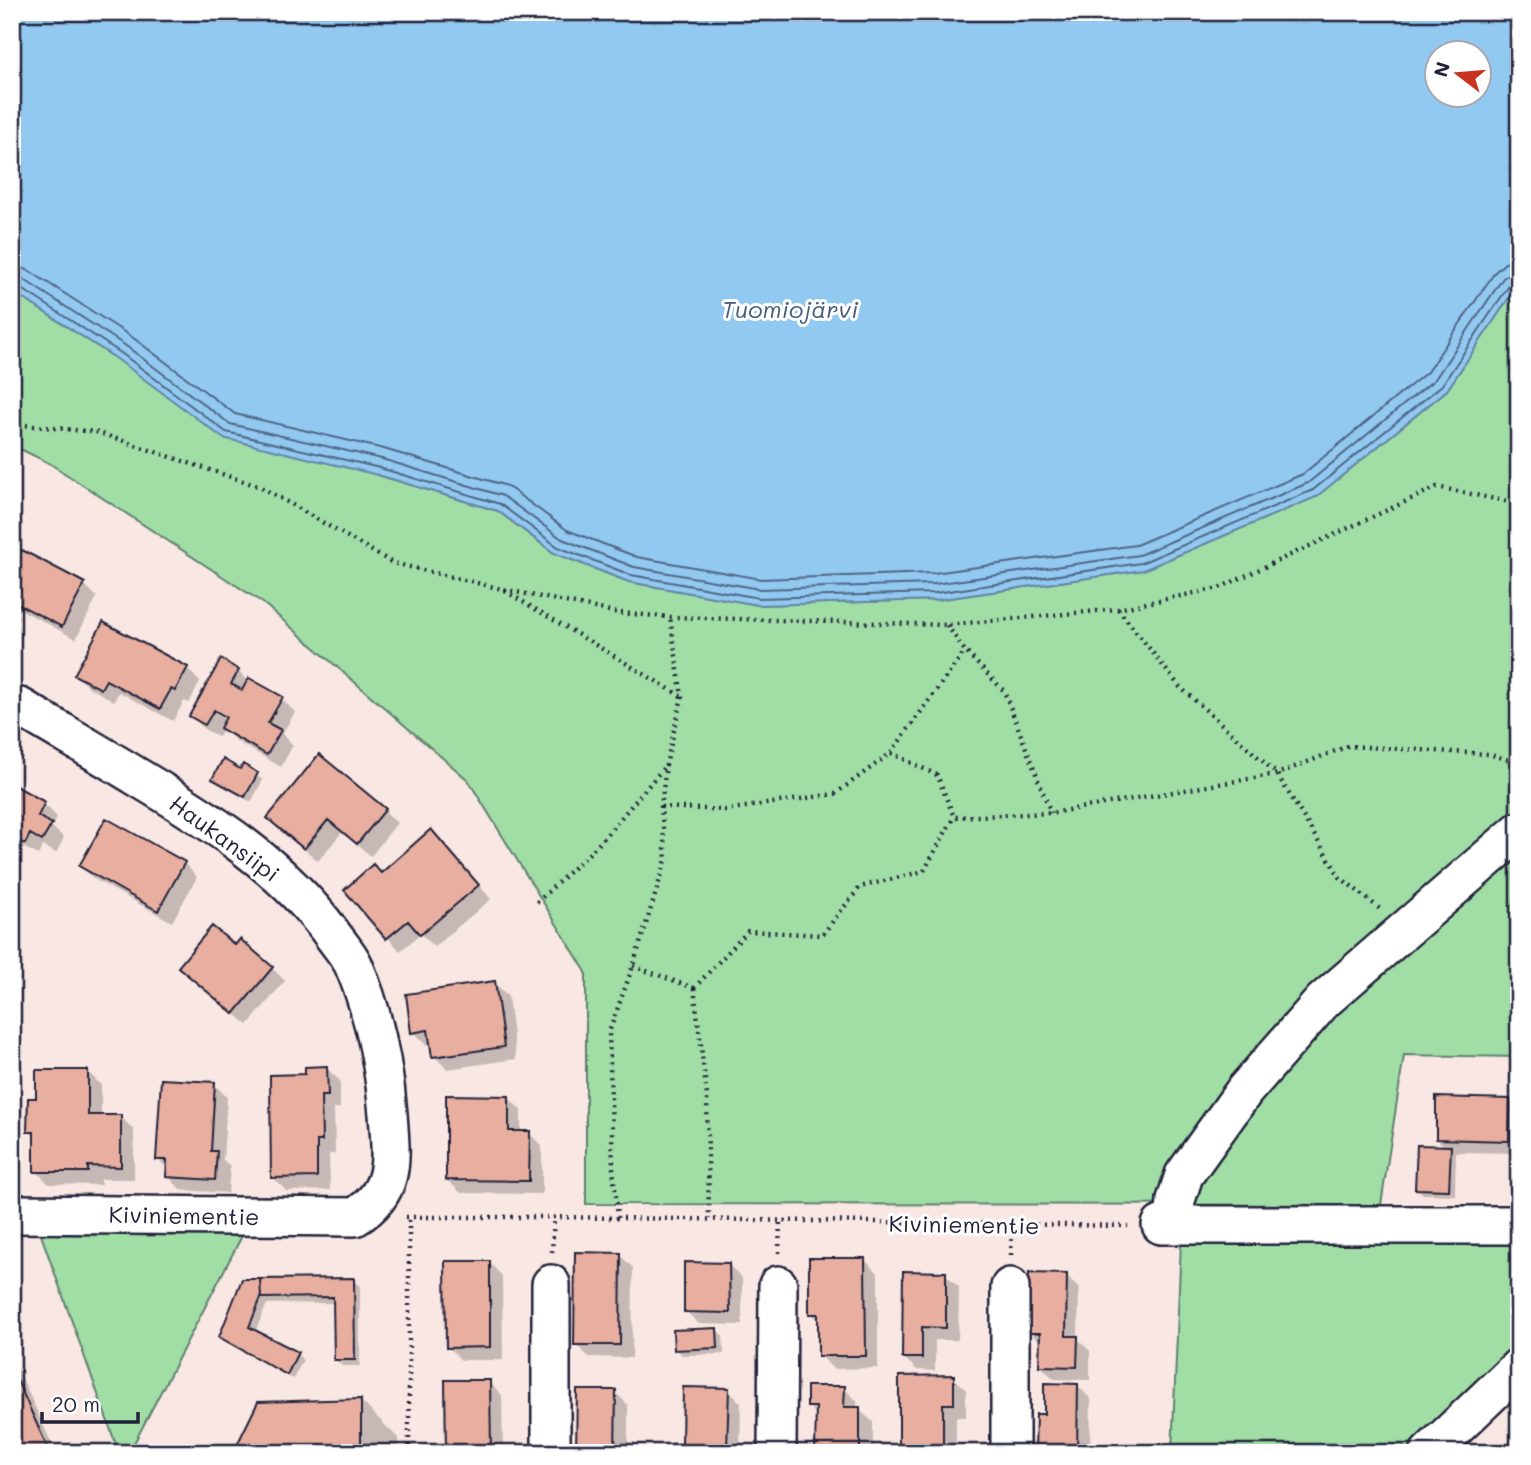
<svg xmlns="http://www.w3.org/2000/svg" width="1531" height="1465" font-family="Mali,sans-serif">
	<style>
		.green { fill: #a0dea6; stroke: #618070; stroke-width: 2 }
		.water { fill: #92c9f1; stroke: #6586a8; stroke-width: 2; fill-rule: evenodd }
		.shadow { fill: #0003 }
		.lines { fill: none; stroke-linecap: round; stroke-linejoin: round }
		.shore { stroke: #4f6584; stroke-width: 2 }
		.building { fill: #e8afa0; stroke: #22223b; stroke-width: 2 }
		.minor-casing { stroke: #22223b; stroke-width: 42 }
		.path { stroke: #22223b; stroke-width: 4.5; stroke-dasharray: 2 5; stroke-linecap: butt }
		.minor { stroke: #fff; stroke-width: 37 }
		.labels { text-anchor: middle; dominant-baseline: central; stroke-width: 6; stroke-linejoin: round; paint-order: stroke }
		.street-label { font-size: 23px; fill: #22223b; stroke: #fff }
		.water-label { font-size: 24px; font-style: italic; fill: #495c7b; stroke: #fff }
	</style>
	<rect width="100%" height="100%" fill="#f8e7e2"/>
	<filter id="ink" filterUnits="userSpaceOnUse"><feTurbulence type="fractalNoise" baseFrequency=".0143" numOctaves="2"/><feDisplacementMap in="SourceGraphic" scale="14" xChannelSelector="R" yChannelSelector="G"/><feConvolveMatrix kernelMatrix="1 2 1 2 8 2 1 2 1" color-interpolation-filters="sRGB"/></filter>
	<g filter="url(#ink)">
		<path class="green" d="M1519,283v774l-115,-2 -23,150 -795,-1v-232l-118,-192 -205,-177 -214,-140 -37,-18v-154l105,68 261,116 120,36 56,42 75,29 130,23 177,-5 207,-30 173,-73 131,-107z
			M40,1232l203,2 -114,219h-10z
			M1519,1235v108l-117,110h-230l9,-212z"/>
		<path class="water" d="M12,12h1507v271l-72,107 -131,107 -173,73 -207,30 -178,5 -129,-23 -75,-29 -56,-42 -120,-36 -155,-37 -106,-79 -105,-68zM1436,52h42v42h-42z"/>
		<path class="shadow" d="M12,573l72,11 13,13 -21,42 -64,-34z
			M12,609l8,7 -8,15z
			M187,668l13,14 -11,21 -5,-2 -11,20 -54,-29 -5,9 -24,-13 -14,-13z
			M238,671l11,11 1,-2 32,19 13,13 -13,22 11,11 -12,22 -45,-26 -12,-12 -5,8 -15,-8 -13,-13z
			M243,767l20,13 -12,22 -31,-17 -6,-6 27,-8z
			M12,786l32,18 13,13 -5,10 12,11 -8,15 -13,-7 -5,9 -26,-14z
			M384,810l13,13 -26,33 -29,-24 -24,29 -49,-43z
			M431,831l60,68 -57,48 -13,-13 -21,17 -54,-61 35,-15z
			M184,863l13,14 -25,45 -78,-43 -13,-13z
			M235,947l37,21 13,13 -37,44 -55,-45z
			M494,983l14,13 8,63 -69,10 -13,-13 -2,-12 -6,1 -13,-13z
			M326,1068l14,13v27l-6,1 1,45h-6l1,36 -44,1 -13,-14z
			M88,1072l13,13v31h19l14,14v49h-33v6l-52,-1 -13,-13v-33l-7,-7 8,-31z
			M214,1084l13,13 -4,63 7,6 -2,27 -47,-3 -13,-14v-7l-10,-10z
			M508,1097l13,13v23h8l13,13v48l-81,-1 -14,-13z
			M1509,1101l10,9v43l-63,-1 -1,43 -32,-1 -6,-6 29,-40 -9,-9z
			M620,1255l13,13 -1,90 -43,-1 -14,-13z
			M865,1260l13,13v95l-45,1 -13,-14v-33l-9,-9z
			M489,1262l13,14 1,84h-42l-13,-13z
			M729,1265l13,13v47l-43,-1 -13,-13z
			M945,1274l14,13 -1,53h-23v31l-18,-1 -14,-13z
			M1066,1275l13,14 -1,50 12,12v29l-36,-1 -13,-13 1,-22 -12,-12z
			M353,1280l7,6v80h-18l-6,-6 -1,-57 -68,1 -12,28 42,22 6,6 -10,19 -66,-37 -6,-6 22,-55z
			M717,1330l6,6 1,18 -42,1 -6,-6z
			M12,1356l44,97h-44z
			M953,1377l13,13v27h-10v36h-55z
			M489,1382l13,13 1,58h-55z
			M1077,1385l14,14 -1,54h-53z
			M844,1388l13,13v7l16,14v31h-54l-2,-2v-36l-9,-9z
			M728,1390l13,13 -1,50h-66l10,-7z
			M615,1392l13,13v48h-51z
			M361,1401l37,37v15h-163z"/>
		<g class="lines">
			<path class="shore" d="M12,266l16,4 104,67 103,77 149,35 123,37 60,44 70,27 124,22 173,-6 202,-28 167,-71 124,-102 68,-100 10,-9 14,-2
				M12,277l11,2 103,67 104,78 152,35 121,37 59,43 72,28 126,22 174,-5 205,-29 169,-72 127,-104 68,-101 7,-5 9,-2
				M12,286l7,1 102,66 105,79 154,36 120,36 58,43 73,28 128,23 176,-5 206,-30 172,-73 129,-105 68,-101 9,-4"/>
		</g>
		<path class="building" d="M22,550l63,33 -23,44 -50,-26v-32z
			M103,622l85,45 -13,24 -4,-2 -11,20 -54,-29 -5,9 -27,-14z
			M221,659l18,11 -8,14 11,6 7,-12 34,19 -15,26 13,7 -14,25 -47,-27 6,-11 -12,-7 -9,15 -16,-9z
			M319,754l67,55 -29,35 -29,-24 -24,29 -37,-31z
			M223,759l17,10 3,-5 15,9 -13,24 -33,-18z
			M12,784l33,18 -7,14 14,8 -10,17 -12,-7 -5,10 -13,-7z
			M106,818l79,44 -27,49 -79,-45z
			M431,829l48,56 -59,50 -12,-14 -22,18 -42,-49 29,-26 8,9z
			M212,926l23,19 5,-6 33,28 -39,47 -56,-47z
			M495,981l9,66 -72,10 -4,-27 -17,3 -5,-39z
			M327,1066l1,30h-7l1,45h-5v36l-46,1 -1,-103 35,-1v-7z
			M36,1070h52v45h33v52l-33,-1v6h-54v-40h-7l1,-34h8z
			M161,1079l54,3 -4,69h6l-2,29 -49,-3 1,-17h-11z
			M446,1095l63,1v35h21l-1,50 -83,-1z
			M1436,1097l74,2 -1,42 -73,-2z
			M1417,1145l34,1 -2,44 -34,-1z
			M575,1252l46,1 -1,92h-46z
			M809,1258h56l1,98h-48v-42h-9z
			M445,1261h45v86l-44,1z
			M684,1262l45,1 1,50 -46,-1z
			M903,1271l43,1v56l-24,-1v31h-20z
			M1029,1273l38,1 -1,62h12l-1,31 -38,-1 1,-33h-12z
			M354,1278l1,82h-21l-1,-63 -72,1 -1,-19z
			M242,1279h18l1,19 -12,29 49,25 -11,23 -68,-38z
			M717,1328l1,20 -44,2 -1,-20z
			M12,1369l38,84h-38z
			M954,1375v29h-11v49h-44v-77z
			M445,1380h45l1,73h-45z
			M1044,1383l34,1 -1,69h-42l1,-39h8z
			M807,1386h38l-1,21h16v45h-45l1,-45h-9z
			M683,1387l46,1 -2,60 -9,-1 -1,6h-45l1,-9h9z
			M577,1390h39l-1,63h-39z
			M361,1399v54h-128l25,-51z"/>
		<g class="lines">
			<defs>
				<path id="minor" d="M12,1214l343,3c42,-26 36,-59 33,-103 -4,-50 -15,-104 -35,-150 -5,-10 -14,-20 -21,-30 -50,-69 -121,-113 -193,-156 -39,-24 -79,-47 -119,-71
					M1161,1225h358
					M1174,1225l2,-25 8,-25 61,-85 78,-89 196,-170
					M551,1284v169
					M777,1453l1,-168
					M1010,1453v-166
					M1429,1453l90,-86"/>
			</defs>
			<use href="#minor" class="minor-casing"/>
			<path class="path" d="M12,424l84,8 165,55 132,76 109,26 117,24 51,4 277,8 171,-16 101,-21 218,-101 82,17
				M505,591l176,105
				M1118,609l62,78 97,87 63,103 40,32
				M947,625l18,26 39,40 47,122
				M891,753l46,22 17,42 97,-4 226,-39 71,-28 141,8 30,9
				M661,807l64,3 110,-16 56,-41 74,-102
				M537,902l60,-56 69,-81
				M633,966l61,22
				M694,988l54,-57 74,4 38,-48 64,-16 30,-54
				M694,988l13,108 2,123
				M406,1217h148l574,9
				M618,1218l-5,-50 -4,-136 24,-66 33,-106 -5,-53 5,-42 16,-68 -12,-80
				M552,1252l2,-35
				M779,1253l1,-33
				M1011,1255l1,-29
				M409,1453v-237"/>
			<use href="#minor" class="minor"/>
		</g>
	</g>
	<g class="labels">
		<g class="street-label">
			<text transform="translate(225 838) rotate(36)">Haukansiipi</text>
			<text transform="translate(184 1215) rotate(1)">Kiviniementie</text>
			<text transform="translate(964 1224) rotate(1)">Kiviniementie</text>
		</g>
		<g class="water-label">
			<text x="790" y="308">Tuomiojärvi</text>
		</g>
	</g>
	<rect width="1531" height="1465" fill="none" stroke="#fff" stroke-width="42"/>
	<rect x="21" y="21" width="1489" height="1423" fill="none" stroke="#22223b" stroke-width="2.5" filter="url(#ink)"/>
	<g transform="translate(1458 74) rotate(286)"><circle r="33" fill="#ffffff" stroke="#a7a7b1" stroke-width="2"/>
	<path d="M0-5L12 26L0 18L-12 26Z" fill="#c8321e"/>
	<text y="-10" font-size="19" font-weight="bold" text-anchor="middle" fill="#22223b">N</text>
	</g>
	<path d="M42 1412v10h96v-10" fill="none" stroke="#22223b" stroke-width="3.5"/>
	<text x="52" y="1412" font-size="21" fill="#22223b" stroke="#ffffff" stroke-width="5" paint-order="stroke">20 m</text>
</svg>
